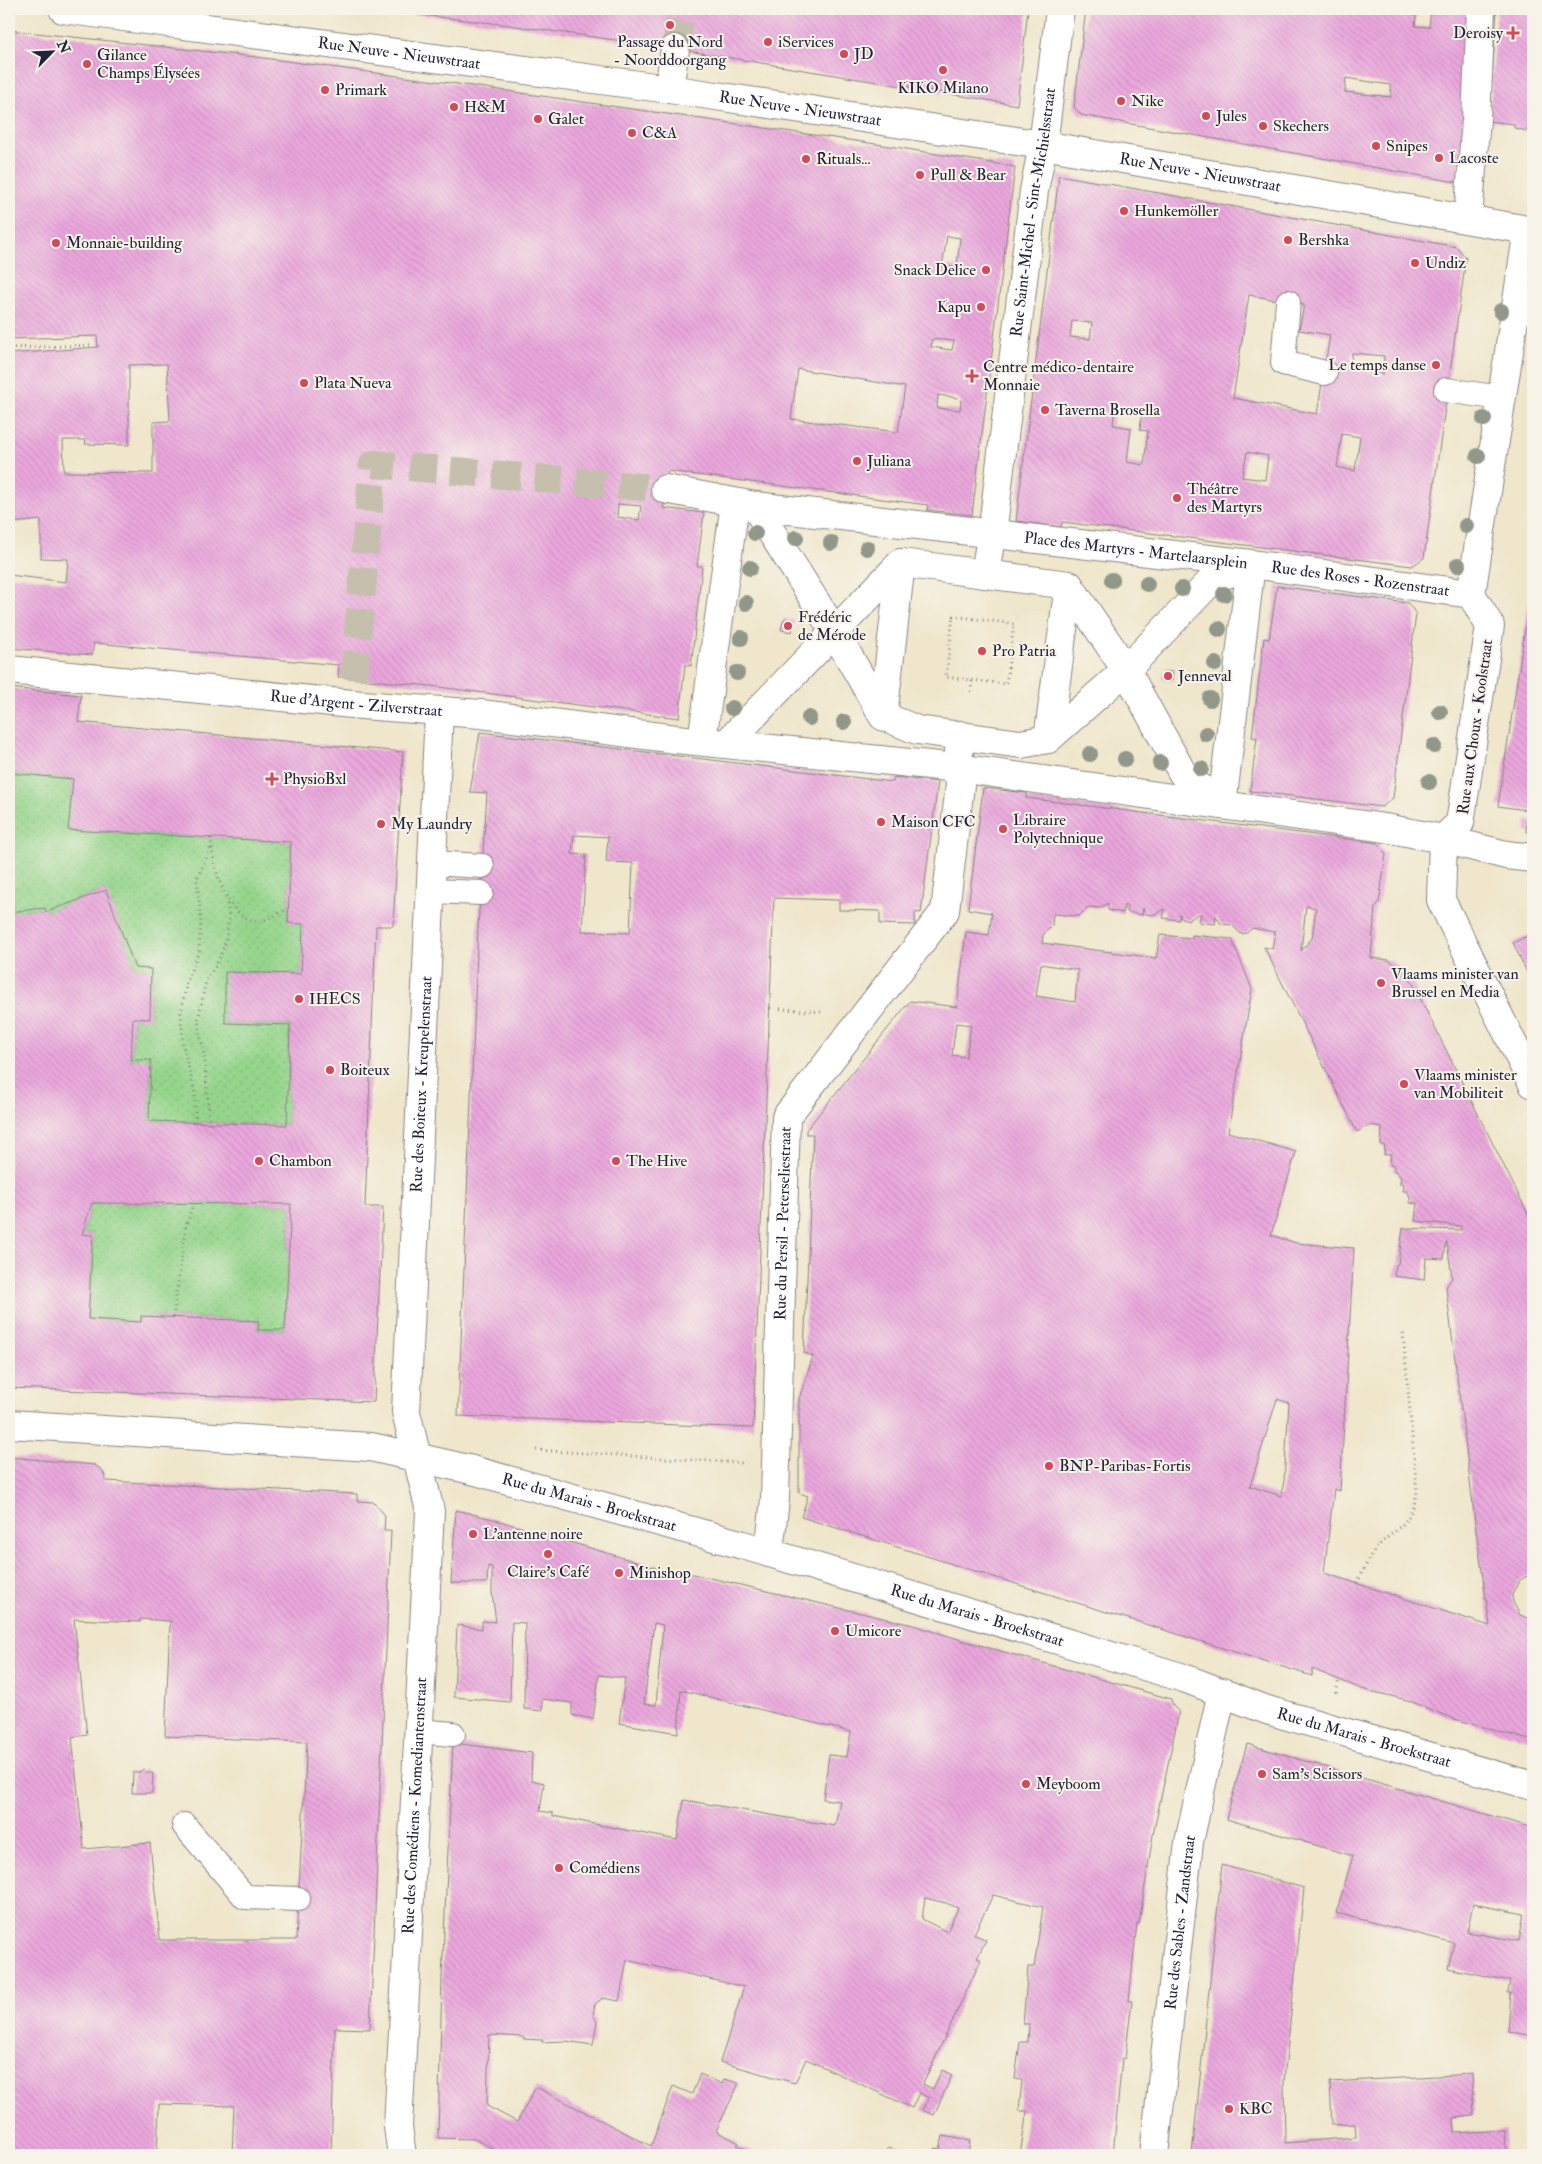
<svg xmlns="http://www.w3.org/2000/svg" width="1542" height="2164" font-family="'IM FELL Double Pica',serif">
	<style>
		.garden { fill: url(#garden-dots); stroke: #5c7c64 }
		.building { fill: url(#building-back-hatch); fill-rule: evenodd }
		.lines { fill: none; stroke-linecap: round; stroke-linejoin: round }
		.street-tunnel { stroke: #c6bfae; stroke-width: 28; stroke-dasharray: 28 14; stroke-linecap: butt }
		.lane-casing { stroke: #888483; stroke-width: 26 }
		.street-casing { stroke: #888483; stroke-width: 30 }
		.path { stroke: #888483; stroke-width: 3; stroke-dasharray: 1 4; stroke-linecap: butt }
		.lane { stroke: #fff; stroke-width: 24 }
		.street { stroke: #fff; stroke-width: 28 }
		.tree { fill: #919889 }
		.poi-dot { fill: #d1495b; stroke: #f7f3e8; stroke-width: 2 }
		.labels { text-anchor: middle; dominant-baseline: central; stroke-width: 4; stroke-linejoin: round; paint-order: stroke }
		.poi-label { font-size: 16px; fill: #22223b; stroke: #f7f3e8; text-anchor: start }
		.street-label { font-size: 16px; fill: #22223b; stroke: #f7f3e8 }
	</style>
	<defs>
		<pattern id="garden-dots" width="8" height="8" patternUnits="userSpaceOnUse" patternTransform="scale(1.25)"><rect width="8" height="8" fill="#95d58c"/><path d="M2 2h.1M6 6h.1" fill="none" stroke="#80b77a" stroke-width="1.8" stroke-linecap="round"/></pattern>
		<pattern id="building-back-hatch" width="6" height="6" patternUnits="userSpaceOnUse" patternTransform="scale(1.25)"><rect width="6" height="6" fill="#eba7dd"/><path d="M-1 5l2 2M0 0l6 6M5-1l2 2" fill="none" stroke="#c98fbf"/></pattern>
	</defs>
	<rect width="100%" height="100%" fill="#f7f3e8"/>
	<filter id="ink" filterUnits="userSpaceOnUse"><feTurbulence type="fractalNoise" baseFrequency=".02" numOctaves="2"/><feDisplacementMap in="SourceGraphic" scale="10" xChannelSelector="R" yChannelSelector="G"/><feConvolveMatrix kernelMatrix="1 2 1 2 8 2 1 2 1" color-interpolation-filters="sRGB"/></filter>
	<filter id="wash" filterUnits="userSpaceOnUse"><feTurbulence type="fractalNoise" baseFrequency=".0096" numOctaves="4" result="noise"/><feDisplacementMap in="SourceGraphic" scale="20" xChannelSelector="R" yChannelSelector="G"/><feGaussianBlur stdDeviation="1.12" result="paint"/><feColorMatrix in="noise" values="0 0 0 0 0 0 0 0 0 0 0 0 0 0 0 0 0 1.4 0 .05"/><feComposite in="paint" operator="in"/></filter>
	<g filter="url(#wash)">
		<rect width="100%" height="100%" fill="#efe6cb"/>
		<path class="garden" d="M9,773l64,6 -4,51 222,12 -3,81 15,1 -2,50 -75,-2 -1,51 65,2 -3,100 -138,-4 2,-60 -20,-1 2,-42h17l1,-49 -16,-1 -30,-78 -59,22 -1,-4 -36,4z
			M92,1203l199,1 -6,126h-27l1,-9 -118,-5v6l-53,-3 5,-84 -11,-1z"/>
		<g id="blocks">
			<path class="building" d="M368,9h660l-11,96 -359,-59 -157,-22z
				M1086,9h331l-2,17 14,1 2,-18h41l-10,136 -6,37 -375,-67 -7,-8zM1346,78l44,7 1,12 -46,-5z
				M1497,9h36v119l-5,-1 -1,4 -13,-3v-4l-25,-3z
				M9,30l247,27 202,27 425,61 132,22 -43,348 -45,-5 1,-5 -8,-1 -253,-33 -4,37 41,5 -7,53h5l-11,100 -6,-1 -6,53 -248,-32 -93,-9 1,-12 -245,-22 -2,12 -83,-7v-73l57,7 2,-23 -27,-1v-38l-29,3v13h-3v-182l89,-7 -1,-11 -88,3zM947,236l13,2 -3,29 -15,-1zM932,339l22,2 -2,9 -21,-3zM167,364l3,57 -17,1v51l-89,-1 -1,-32h23l-1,4 44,1v-80zM798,369l107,18 -7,45 -107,-13zM938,395l20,3 3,3 -1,9 -23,-2zM618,504l23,2 -2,14 -22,-3z
				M1059,175l398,72 9,11 -42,300 -12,8 -350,-44 -1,5 -45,-6zM1249,295l55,10 -5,25 31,5 -13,79 -84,-16zM1072,321l20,2 -2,16 -20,-2zM1352,353l32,3 -1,18 -33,-5zM1115,406l27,5 -2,19 8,1 -4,34 -17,-3 4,-34 -18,-3zM1342,434l18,3 -5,34 -18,-4zM1247,452l21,4 -3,24 -23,-3z
				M1532,583h1v228l-35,-5z
				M1277,586l131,17 8,11 -23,184 -11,9 -132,-16 7,-53 -5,-1 12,-99 5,1z
				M784,619l10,2 -2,11 -11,-2z
				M1164,671l9,1 -1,9 -10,-2z
				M9,688l72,7 -3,27 325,30 -10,174h-17l-11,281h18l-9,195 -365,-14v-476l36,-4 1,4 60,-22 29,78 16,1 -1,50 -17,-1 -2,42h20l-2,61 138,4 3,-100 -65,-2v-51l76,2 2,-50 -15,-1 3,-81 -223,-12 5,-51 -64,-6zM92,1203l199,1 -6,126h-27l1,-9 -118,-5v6l-53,-3 5,-84 -11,-1z
				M480,732l413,50 1,-5 44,5 -17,131 -6,-1v13l-35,-1v-13l-41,-1v-10l-65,-2 -21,530 -295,-12 20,-489 9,-134 -17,-1zM574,835l34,2 -2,25 27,1 -3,70 -48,-2 4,-76 -14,-1z
				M983,788l44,5 -1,5 352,45 8,11 -7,49 -4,4 -4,51 18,2 19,14 125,250v351l-8,2 -6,4 -7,14 1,7 7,13 13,5v121l-82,-23 -44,-18 -45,-11 -50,-20v7l-511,-159 7,-21 -9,-3v-94l14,-43 -9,-3 9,-219h-7v-4l104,-129 47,6 9,-75 23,3 3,-22 -24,-4zM1108,903v7l15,3 1,-8 3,1v6l15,3 1,-7 3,6 7,1 12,-6 -2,9 16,2 1,-6 1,4 8,2 9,-6h3l-2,8 16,2 1,-8 5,8 11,1 9,9 6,-1 5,-5 23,4 -3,17 -8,-2 93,185 12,-7 13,2 -1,18 4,1 -1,9 7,-1 -1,11 4,1v5l3,1 4,6 -1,6h4l-1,7h4l3,6v6h7l-2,18 46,5v4l-58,-2 -5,36 -2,1 -2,11 30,4 2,-22 18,1 2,-17h1l5,36 -6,9 30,243 14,96 -166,-53 10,-84 6,2 14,-243 -58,-5 -25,-8 25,-83 -68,-20 24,-143 -20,-50 -40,-4v3l-32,-3 -4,23 -114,-15 1,-8 9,-9 1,-12 26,2 9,-9 13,1zM1306,906l10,2 -4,30 -11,13zM1041,964l37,6 -3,32 -39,-6zM956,1023l15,2 -5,32 -14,-2zM1277,1399l12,4 -5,78 -3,15 -31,-10z
				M1527,820l6,1v12l-7,-1z
				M1533,933v52l-20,-42z
				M9,1457l86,8 8,6 3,10 251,13v7l16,1 12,13 -1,16h7l-21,498 -35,-1 -4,127h-99l2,-49 -75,-2 -2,51h-148zM74,1619l66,3v-3l30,2 -5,115 142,6 -11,198h-136l-10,-97 -66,6 -12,-112 15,-2z
				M456,1510l37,9 167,50 33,5 220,51 52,16 206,58 2,7 6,6 -26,123 -14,89 -2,-1 -8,78h3l-7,57h-3l-9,97h-93l7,-44h-8l3,-31 -7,-1 5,-37h8l1,-18h-6l5,-57h6l9,-60 -50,-12 -19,39 12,6 -9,18 4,2 -58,124 10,5 9,-19 10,5 -18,40 -12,-5 7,-12 -10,-5 -7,15 -106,-49 -11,24 -75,-21 24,-75 -117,-27 -8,41 -16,-3 -8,6 -2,11 4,6 -4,24 -28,-4 -23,1v-2l-19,-1v-2l-34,-2 -2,71 30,16 19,-35 115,59 22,-60 19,8 8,-20 22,10 2,-5 15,4 -23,48 23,12 -2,2 22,10h-270l3,-7 -18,-9 -36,-1 4,-161 11,-234 79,10 -1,27 13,3 -4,28 13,2v3l124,24 7,-40 151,26 5,-25 -17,-2 6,-44 18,2 4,-25 -170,-42 -3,43 -59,-10 6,-45 -26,-3 -6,44 -21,-4v-12l-30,-4v12l-18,-2 1,-86 -13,-1 -2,80 -56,-5 3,-72 25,4v-8l14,1 -4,-29v-26l-4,-1 -1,17h-36zM654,1623l9,2 -7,80 -12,-1zM925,1898l21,5 12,5 -11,24 -25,-13z
				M1247,1744l286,84v208l-25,-5 3,-38h-3l2,-12 -62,-13 6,-25 -118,-30 17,-57 -127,-37zM1473,1904l51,10 -5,27 -52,-9z
				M143,1769l4,4h6l-1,20h-20l1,-21h7z
				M1222,1865l82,23 -20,193 1,62 71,-6 -1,-13 -23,1 -2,-43 142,-8 2,42 -21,2 1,15 52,-3 -1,25h-313z
				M943,2136l27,5 -2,14 -18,-2 -1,2h-16l2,-7 5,1z
				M888,2148l26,7h-28z"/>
		</g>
	</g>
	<g filter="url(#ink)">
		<use href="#blocks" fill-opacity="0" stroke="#888483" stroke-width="1"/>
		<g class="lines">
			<path class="street-tunnel" d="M675,49l7,-40
				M354,679l19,-215 292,25"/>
			<defs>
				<path id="lane" d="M1288,302l-5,61 42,10
					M1446,390l55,8
					M432,863l50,3
					M431,891l50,2
					M417,1731l36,3
					M184,1825l61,72 53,2"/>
				<g id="street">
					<path id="s1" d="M63,9l606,80 374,56 490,86"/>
					<path d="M669,89l6,-40"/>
					<path d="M1468,219l8,-100 5,-110"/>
					<path d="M1528,230l-57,364 19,32 -30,197 -17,16 -2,61 92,184"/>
					<path id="s2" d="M665,489l90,17 496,58 -29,241"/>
					<path d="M755,506l79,125 49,85 34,14 104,14 27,-5 21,-154"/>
					<path id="s3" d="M985,574l9,-56 40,-327 9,-46 17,-136"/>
					<path id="s4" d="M9,670l353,35 119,9 195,25 282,29 427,60 58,11 63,16 27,3"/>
					<path d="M883,716l18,-153 168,22 57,85 57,104 38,30"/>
					<path id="s5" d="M1048,739l78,-69 86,-90 39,-16 220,30"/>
					<path d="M702,741l33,-238"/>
					<path d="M726,744l175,-181"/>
					<path id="s6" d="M9,1424l362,23 101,23 271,75 441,133 83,32 266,76"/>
					<path id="s7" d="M769,1553l6,-54 11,-382 159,-206 15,-126 -2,-17 2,-33"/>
					<path id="s8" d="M402,2155l-4,-28 32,-616 -24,-99 33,-700"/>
					<path id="s9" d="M1154,2155l35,-313 33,-150"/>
				</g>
			</defs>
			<use href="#lane" class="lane-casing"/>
			<use href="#street" class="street-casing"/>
			<path class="path" d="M9,348l82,-3
				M953,616l61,8 -8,60 -60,-7z
				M971,692l1,-12
				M211,838c1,26 15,85 49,83 9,-1 21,-9 29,-13
				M770,1008l53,4
				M195,1122v-29l-12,-47 -2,-33 6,-32 12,-30 2,-32 -4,-41 14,-30
				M210,1123l-6,-68 -6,-34 8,-41 11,-16 9,-23 3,-25 -2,-16
				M173,1317l13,-90 7,-23
				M536,1450l206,13
				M1357,1583c5,-9 9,-19 14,-28 20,-28 40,-24 46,-64l-14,-158
				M1336,1693l3,-14"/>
			<use href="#lane" class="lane"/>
			<use href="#street" class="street"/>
		</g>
		<g class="tree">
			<circle cx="1501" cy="311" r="8"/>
			<circle cx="1484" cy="419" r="8"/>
			<circle cx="1478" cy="456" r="8"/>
			<circle cx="1466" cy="526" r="8"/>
			<circle cx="755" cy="533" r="8"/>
			<circle cx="796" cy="538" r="8"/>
			<circle cx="831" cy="543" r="8"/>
			<circle cx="867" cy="548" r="8"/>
			<circle cx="1458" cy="565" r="8"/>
			<circle cx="750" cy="568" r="8"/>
			<circle cx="1112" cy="580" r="8"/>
			<circle cx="1147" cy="584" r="8"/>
			<circle cx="1182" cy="589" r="8"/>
			<circle cx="1224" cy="594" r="8"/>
			<circle cx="746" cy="603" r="8"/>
			<circle cx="1219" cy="629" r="8"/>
			<circle cx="741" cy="638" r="8"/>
			<circle cx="1215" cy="664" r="8"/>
			<circle cx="737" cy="673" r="8"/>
			<circle cx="1210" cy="699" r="8"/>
			<circle cx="732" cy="708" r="8"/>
			<circle cx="1440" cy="712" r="8"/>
			<circle cx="809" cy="718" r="8"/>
			<circle cx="844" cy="722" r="8"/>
			<circle cx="1206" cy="734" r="8"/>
			<circle cx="1434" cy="746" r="8"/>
			<circle cx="1090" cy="754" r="8"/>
			<circle cx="1125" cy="759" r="8"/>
			<circle cx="1160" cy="763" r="8"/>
			<circle cx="1201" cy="769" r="8"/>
			<circle cx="1429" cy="782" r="8"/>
		</g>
	</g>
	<g class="poi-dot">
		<circle cx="670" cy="25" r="5"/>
		<path d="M1510.5 25.5h5v5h5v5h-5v5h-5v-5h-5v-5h5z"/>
		<circle cx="768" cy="42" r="5"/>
		<circle cx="844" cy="54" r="5"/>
		<circle cx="87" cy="64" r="5"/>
		<circle cx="943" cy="70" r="5"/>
		<circle cx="325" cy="90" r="5"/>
		<circle cx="1121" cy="101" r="5"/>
		<circle cx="454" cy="107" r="5"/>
		<circle cx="1206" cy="116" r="5"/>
		<circle cx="538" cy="119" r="5"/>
		<circle cx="1263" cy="126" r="5"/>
		<circle cx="632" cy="133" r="5"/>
		<circle cx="1376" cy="146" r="5"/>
		<circle cx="1439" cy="158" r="5"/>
		<circle cx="806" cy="159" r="5"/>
		<circle cx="920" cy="175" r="5"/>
		<circle cx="1124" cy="211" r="5"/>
		<circle cx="1288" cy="240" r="5"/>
		<circle cx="56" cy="243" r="5"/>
		<circle cx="1415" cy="263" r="5"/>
		<circle cx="986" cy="270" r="5"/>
		<circle cx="981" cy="307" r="5"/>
		<circle cx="1436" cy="365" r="5"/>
		<path d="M969.5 368.5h5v5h5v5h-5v5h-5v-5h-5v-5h5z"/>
		<circle cx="304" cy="383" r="5"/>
		<circle cx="1045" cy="410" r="5"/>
		<circle cx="857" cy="461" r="5"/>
		<circle cx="1177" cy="498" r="5"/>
		<circle cx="788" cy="626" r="5"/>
		<circle cx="982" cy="651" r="5"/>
		<circle cx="1168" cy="676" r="5"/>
		<path d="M269.5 771.5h5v5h5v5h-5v5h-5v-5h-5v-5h5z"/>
		<circle cx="881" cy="822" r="5"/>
		<circle cx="381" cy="824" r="5"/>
		<circle cx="1003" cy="829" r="5"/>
		<circle cx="1381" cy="983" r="5"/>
		<circle cx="299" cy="999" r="5"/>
		<circle cx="330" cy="1070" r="5"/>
		<circle cx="1404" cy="1084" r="5"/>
		<circle cx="259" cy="1161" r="5"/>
		<circle cx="616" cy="1161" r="5"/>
		<circle cx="1049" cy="1466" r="5"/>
		<circle cx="473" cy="1534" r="5"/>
		<circle cx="548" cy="1554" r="5"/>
		<circle cx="619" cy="1573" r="5"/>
		<circle cx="835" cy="1631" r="5"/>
		<circle cx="1262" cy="1774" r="5"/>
		<circle cx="1026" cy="1784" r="5"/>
		<circle cx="559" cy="1868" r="5"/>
		<circle cx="1229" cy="2109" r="5"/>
	</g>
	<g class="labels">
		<g class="poi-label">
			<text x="1503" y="33" text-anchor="end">Deroisy</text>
			<text x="670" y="42" text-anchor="middle">Passage du Nord<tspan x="670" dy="18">- Noorddoorgang</tspan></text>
			<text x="778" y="42">iServices</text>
			<text x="854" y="54">JD</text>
			<text x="97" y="55">Gilance<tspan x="97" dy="18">Champs Élysées</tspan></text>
			<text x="943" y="88" text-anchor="middle">KIKO Milano</text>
			<text x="335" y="90">Primark</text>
			<text x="1131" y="101">Nike</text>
			<text x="464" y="107">H&amp;M</text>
			<text x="1216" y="116">Jules</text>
			<text x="548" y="119">Galet</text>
			<text x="1273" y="126">Skechers</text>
			<text x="642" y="133">C&amp;A</text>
			<text x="1386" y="146">Snipes</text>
			<text x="1449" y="158">Lacoste</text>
			<text x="816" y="159">Rituals...</text>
			<text x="930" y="175">Pull &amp; Bear</text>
			<text x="1134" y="211">Hunkemöller</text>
			<text x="1298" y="240">Bershka</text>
			<text x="66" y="243">Monnaie-building</text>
			<text x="1425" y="263">Undiz</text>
			<text x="976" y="270" text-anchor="end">Snack Delice</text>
			<text x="971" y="307" text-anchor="end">Kapu</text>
			<text x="1426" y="365" text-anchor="end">Le temps danse</text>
			<text x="983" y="367">Centre médico-dentaire<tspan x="983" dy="18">Monnaie</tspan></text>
			<text x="314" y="383">Plata Nueva</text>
			<text x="1055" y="410">Taverna Brosella</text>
			<text x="867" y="461">Juliana</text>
			<text x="1187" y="489">Théâtre<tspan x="1187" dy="18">des Martyrs</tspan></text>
			<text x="798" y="617">Frédéric<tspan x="798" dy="18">de Mérode</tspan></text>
			<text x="992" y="651">Pro Patria</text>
			<text x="1178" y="676">Jenneval</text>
			<text x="283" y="779">PhysioBxl</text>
			<text x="1013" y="820">Libraire<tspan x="1013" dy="18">Polytechnique</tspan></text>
			<text x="891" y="822">Maison CFC</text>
			<text x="391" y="824">My Laundry</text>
			<text x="1391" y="974">Vlaams minister van<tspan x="1391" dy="18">Brussel en Media</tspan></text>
			<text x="309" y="999">IHECS</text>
			<text x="340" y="1070">Boiteux</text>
			<text x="1414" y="1075">Vlaams minister<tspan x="1414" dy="18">van Mobiliteit</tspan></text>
			<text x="269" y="1161">Chambon</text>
			<text x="626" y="1161">The Hive</text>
			<text x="1059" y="1466">BNP-Paribas-Fortis</text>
			<text x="483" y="1534">L'antenne noire</text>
			<text x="548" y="1572" text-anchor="middle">Claire's Café</text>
			<text x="629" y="1573">Minishop</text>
			<text x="845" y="1631">Umicore</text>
			<text x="1272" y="1774">Sam's Scissors</text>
			<text x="1036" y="1784">Meyboom</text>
			<text x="569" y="1868">Comédiens</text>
			<text x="1239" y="2109">KBC</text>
		</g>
		<g class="street-label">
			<text stroke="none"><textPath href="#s1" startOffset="339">Rue Neuve - Nieuwstraat</textPath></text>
			<text stroke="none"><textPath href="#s1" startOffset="744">Rue Neuve - Nieuwstraat</textPath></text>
			<text stroke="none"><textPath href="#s1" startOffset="1149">Rue Neuve - Nieuwstraat</textPath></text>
			<text stroke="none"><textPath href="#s3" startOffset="365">Rue Saint-Michel - Sint-Michielsstraat</textPath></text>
			<text stroke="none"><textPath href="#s2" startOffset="475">Place des Martyrs - Martelaarsplein</textPath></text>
			<text stroke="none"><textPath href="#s5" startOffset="381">Rue des Roses - Rozenstraat</textPath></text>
			<text stroke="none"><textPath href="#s4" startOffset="349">Rue d'Argent - Zilverstraat</textPath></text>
			<text transform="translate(1475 727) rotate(-82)">Rue aux Choux - Koolstraat</text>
			<text stroke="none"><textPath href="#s8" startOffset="1075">Rue des Boiteux - Kreupelenstraat</textPath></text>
			<text stroke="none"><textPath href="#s7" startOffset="330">Rue du Persil - Peterseliestraat</textPath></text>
			<text stroke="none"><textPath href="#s6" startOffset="588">Rue du Marais - Broekstraat</textPath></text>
			<text stroke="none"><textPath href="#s6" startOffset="992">Rue du Marais - Broekstraat</textPath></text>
			<text stroke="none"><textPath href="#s6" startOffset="1398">Rue du Marais - Broekstraat</textPath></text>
			<text stroke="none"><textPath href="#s8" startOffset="350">Rue des Comédiens - Komediantenstraat</textPath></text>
			<text stroke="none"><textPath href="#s9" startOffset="234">Rue des Sables - Zandstraat</textPath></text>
		</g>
	</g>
	<rect width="1542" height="2164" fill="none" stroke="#f7f3e8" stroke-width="30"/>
	<g transform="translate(52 52) rotate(66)" stroke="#f7f3e8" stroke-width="4" paint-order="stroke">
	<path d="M0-4L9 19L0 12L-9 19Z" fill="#22223b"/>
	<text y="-8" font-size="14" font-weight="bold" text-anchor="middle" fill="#22223b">N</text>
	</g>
</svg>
